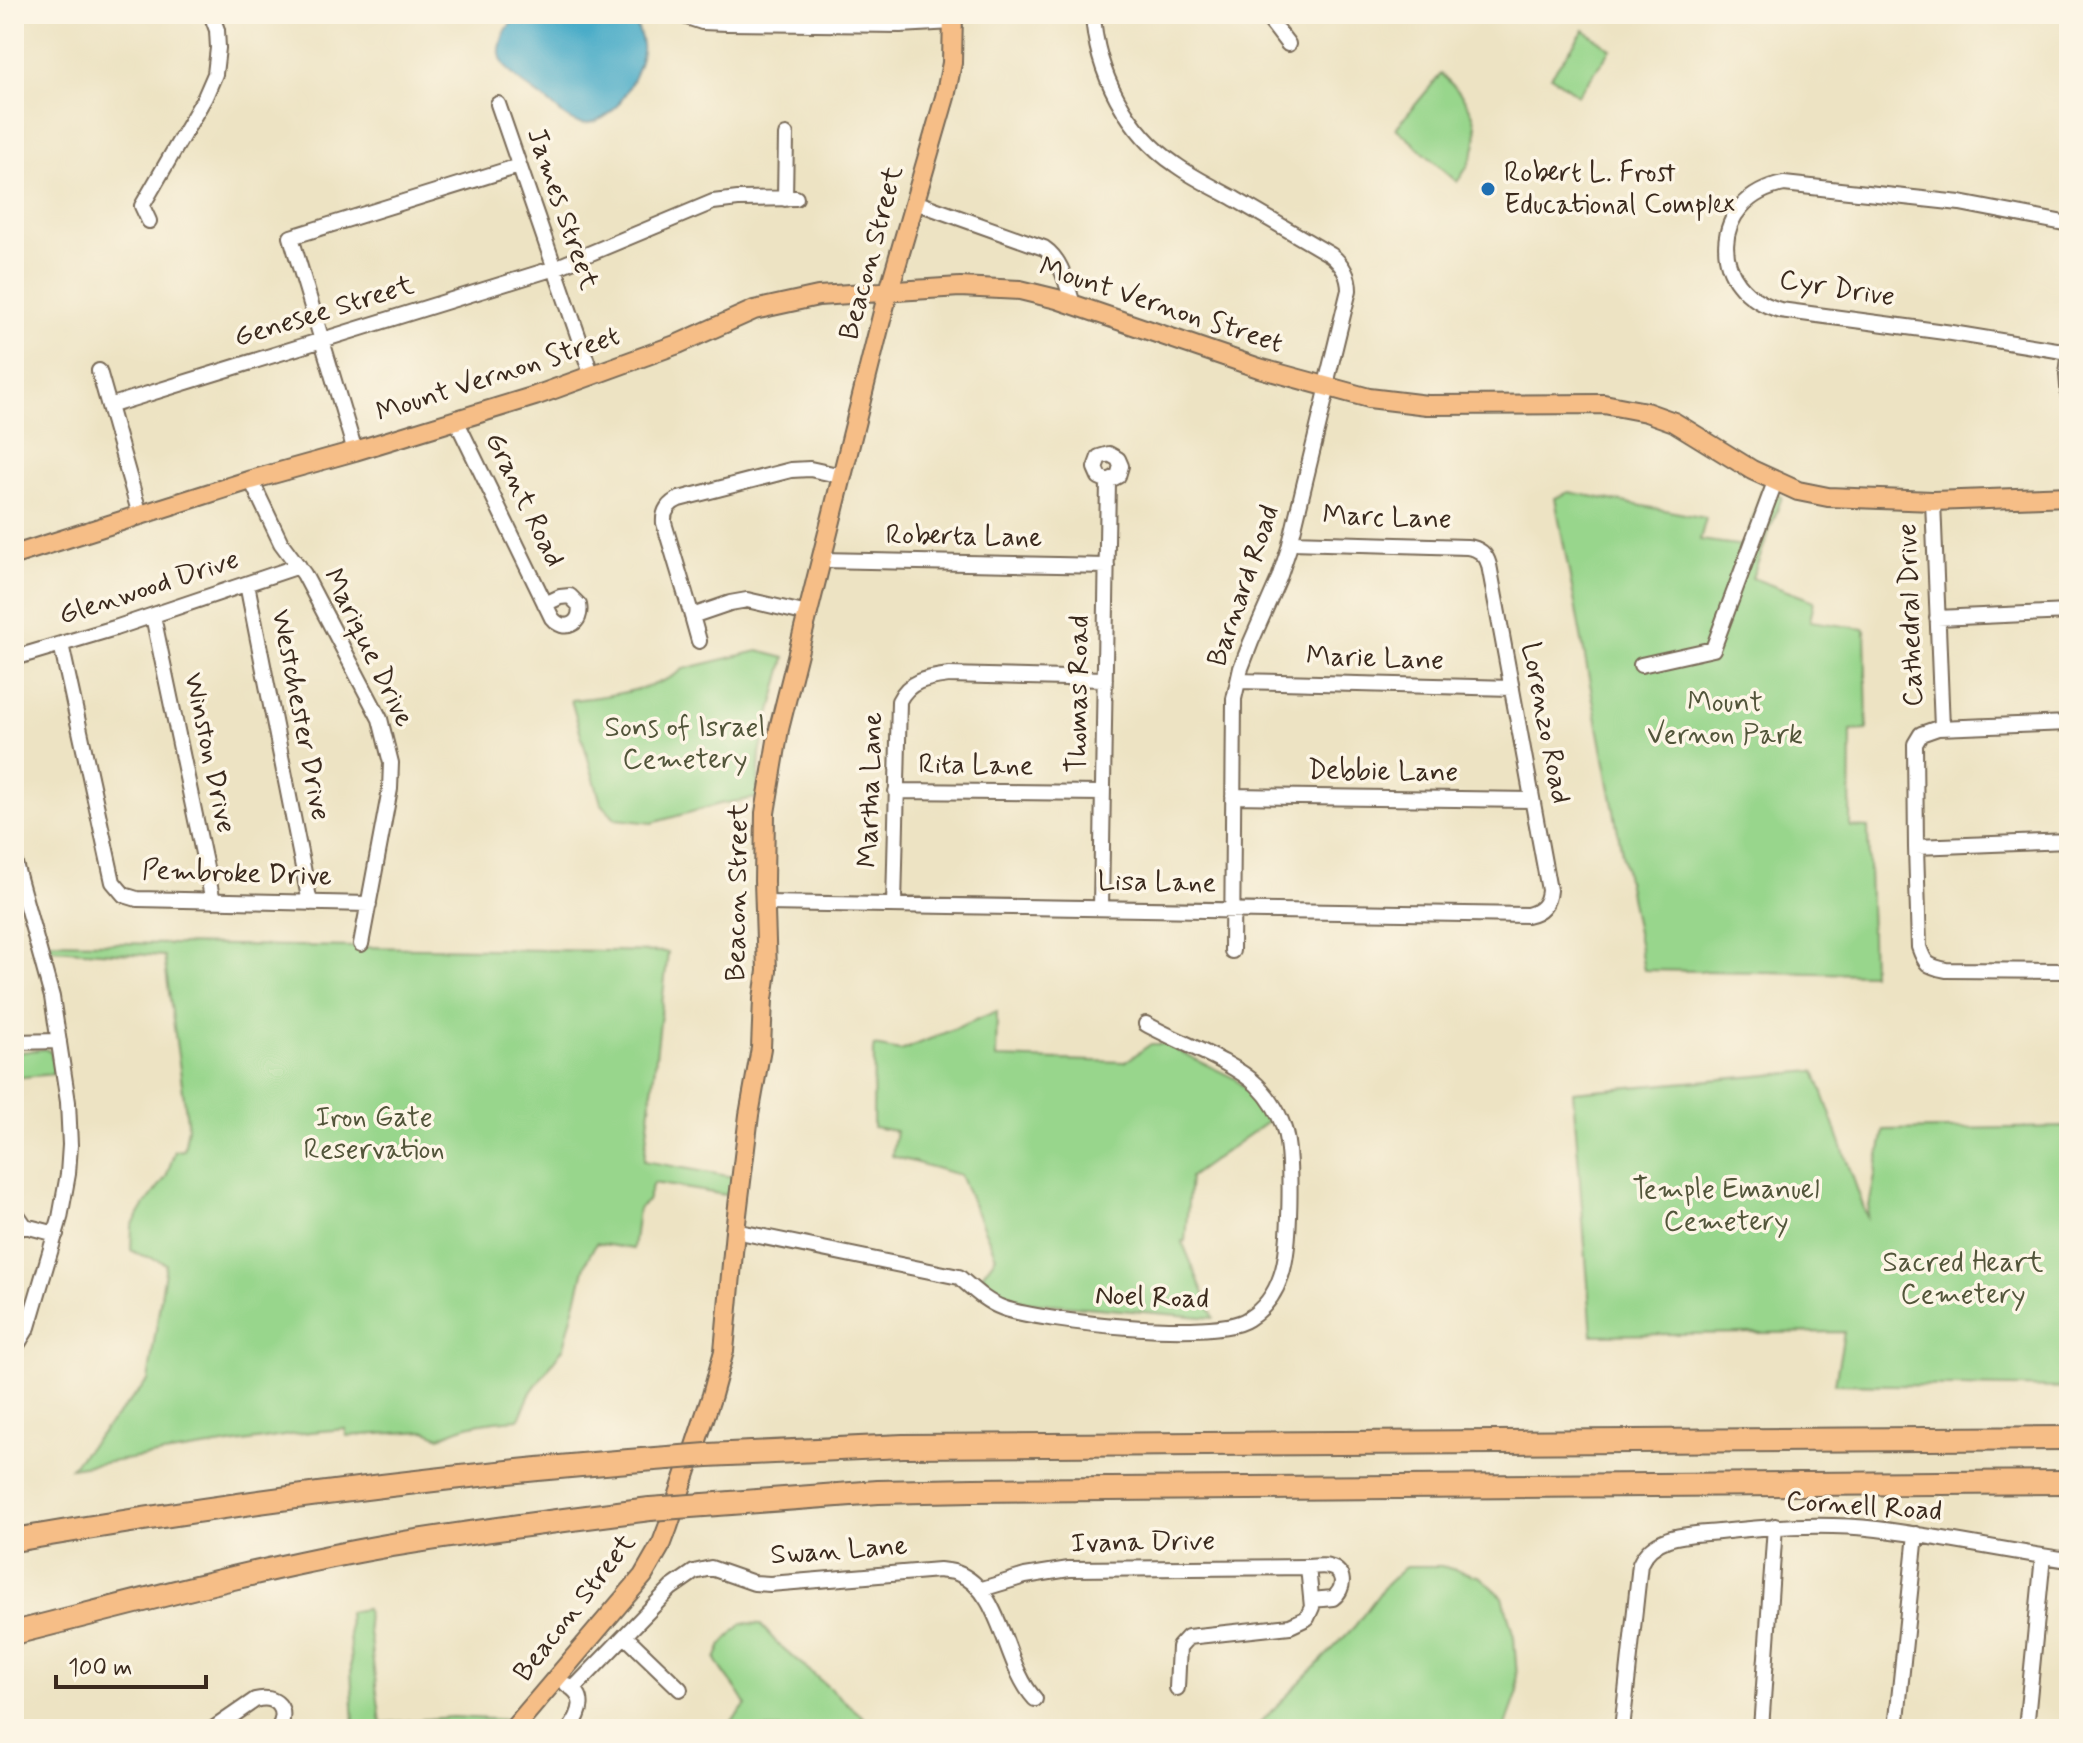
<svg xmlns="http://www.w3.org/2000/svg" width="2083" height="1743" font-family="Mynerve,sans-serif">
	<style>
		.green { fill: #98d68c; stroke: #6a8055; stroke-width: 2 }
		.water { fill: #49acc8; stroke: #426b73; stroke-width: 2 }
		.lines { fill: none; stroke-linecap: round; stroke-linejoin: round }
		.minor-casing { stroke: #796b58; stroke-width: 18 }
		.major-casing { stroke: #796b58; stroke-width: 22 }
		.highway-casing { stroke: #796b58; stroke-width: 26 }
		.minor { stroke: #fff; stroke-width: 14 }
		.major { stroke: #f6be87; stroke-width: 18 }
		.highway { stroke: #f6be87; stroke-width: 22 }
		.highway-bridge-casing { stroke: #796b58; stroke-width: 26; stroke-linecap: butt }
		.highway-bridge { stroke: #f6be87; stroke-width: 22 }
		.poi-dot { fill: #1f6fb2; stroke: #fcf5e5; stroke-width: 3 }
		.labels { text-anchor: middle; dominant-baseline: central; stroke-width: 7; stroke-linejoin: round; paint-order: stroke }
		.poi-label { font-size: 28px; fill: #3b2a1e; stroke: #fcf5e5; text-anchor: start }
		.street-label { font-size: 28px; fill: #3b2a1e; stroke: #fcf5e5 }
		.park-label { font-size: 28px; fill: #52553a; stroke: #fcf5e5 }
	</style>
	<rect width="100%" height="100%" fill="#fcf5e5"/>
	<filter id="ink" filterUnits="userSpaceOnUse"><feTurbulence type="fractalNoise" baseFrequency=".0125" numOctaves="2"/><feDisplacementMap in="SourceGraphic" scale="16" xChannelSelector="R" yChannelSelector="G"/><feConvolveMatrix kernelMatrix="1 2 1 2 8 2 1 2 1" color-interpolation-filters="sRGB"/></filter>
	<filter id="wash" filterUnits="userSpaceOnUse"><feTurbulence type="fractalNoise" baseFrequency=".006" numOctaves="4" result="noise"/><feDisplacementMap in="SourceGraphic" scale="32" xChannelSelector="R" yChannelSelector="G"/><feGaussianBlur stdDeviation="1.8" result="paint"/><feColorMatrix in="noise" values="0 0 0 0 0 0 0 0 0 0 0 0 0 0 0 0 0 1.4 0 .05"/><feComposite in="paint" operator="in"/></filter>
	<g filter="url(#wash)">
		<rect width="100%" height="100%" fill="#ede3c3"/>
		<path class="green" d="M1584,30l27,19 -33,46 -27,-19z
			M1441,74c38,33 49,65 16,108l-61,-54z
			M1763,487l19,10 -30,81 62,23 -4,20 55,8 2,101 -16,1 -1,96 18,1 4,146 -228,-4 -89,-472 14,-6 137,26 -6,22 44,6z
			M758,651l27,7 -25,95 -3,45 -37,6 -68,19 -36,-4 -15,-16 -30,-103c31,-3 90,-11 112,-31z
			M50,942l618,10 -24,209 90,16 -2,19 -79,-13 -6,18 -9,8 -5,40 -37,-6 -10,19 -22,85 -33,45 -12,27c-32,2 -50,4 -79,18l-14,-6 -79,5 -2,-7 -35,3 -240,36 78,-87 18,-117c-11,-7 -23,-6 -35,-14l1,-24 12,-20 22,-29 9,-26 9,-1 4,-23 -24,-171 -113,-7z
			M997,1011l-1,47 129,4 26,-18h13l70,34 21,20 15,22 -80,57 -5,64h-3l32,77 -186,-16c-20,-5 -31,-13 -46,-27l14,-19 -36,-81 -68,-19 4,-25 -23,-4 1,-81 27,5z
			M45,1049l6,3 3,22 -40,4v-25z
			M1815,1071l52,146 17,-87 185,-3v261l-234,-4 9,-52 -252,3 -19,-243z
			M1406,1566h35l40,11 22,20 11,40 4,54 -13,38h-251l100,-102 31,-41z
			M366,1609l15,114 71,-6 55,3 -8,9 -42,-3 -39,3h-68l4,-4 -6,-113z
			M742,1623l18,1 16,18 101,87h-152l21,-24c-8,-17 -22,-29 -30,-46l6,-14z"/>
		<path class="water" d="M523,14h108c15,29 15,39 0,69 -9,18 -20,36 -42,40 -6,1 -13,0 -18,-3 -9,-4 -16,-13 -24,-19 -14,-10 -45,-29 -47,-47 -1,-6 4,-23 9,-28 3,-5 10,-8 14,-12z"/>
	</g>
	<g filter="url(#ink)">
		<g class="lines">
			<defs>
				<path id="minor" d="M678,14l24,8 25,1 173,2 53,-3
					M1093,14c3,58 34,118 83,151 18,13 39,23 59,34 32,19 64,37 96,56 11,9 18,21 18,35l-21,86v10l-39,162 -10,30 -28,64 -10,26 -7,31 -2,252
					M1265,14l23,30
					M498,104l94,272
					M785,199l1,-64
					M915,202l129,46c18,12 22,35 29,56
					M149,221l-7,-15 63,-109 10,-23 3,-26 -1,-18 -6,-16
					M2069,224l-109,-21 -176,-19c-75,14 -78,106 -4,126l172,23 117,19
					M2069,358l-2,16 2,25
					M99,371l41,144
					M109,406l446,-138 158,-66 25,-3 58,-1
					M456,420l96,198c12,15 31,6 27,-13l-9,-9 -10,1 -15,7
					M355,451l-64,-214 228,-71
					M251,480l30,63 23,31 76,145 11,44 -1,26 -29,155
					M1933,501l9,227
					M821,560l286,6
					M247,584l63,319
					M808,614l-61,-14 -17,3 -38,13 -28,-93c-1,-12 5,-20 15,-24l112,-29 19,-1 32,7
					M153,616l60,285
					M692,616l7,25
					M1937,618l132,-6
					M61,644l52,238 11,13 13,4 232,5
					M14,658l101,-30 184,-62
					M1641,665l72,-16 62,-167
					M1238,681l274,7
					M2069,723l-131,5 -17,6 -6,10 1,103 153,-6
					M896,791l207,2
					M1233,796l299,4
					M1916,847l3,100c6,17 8,19 27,23l123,1
					M14,860l38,137 16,105 2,43 -2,29 -8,44 -32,109 -14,23
					M765,903l762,12c14,-3 21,-11 22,-25l-60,-325c-3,-11 -10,-17 -22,-18l-176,-5
					M894,905l5,-204c10,-21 28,-23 50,-26l156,4
					M1101,908l7,-427 -9,-4 -4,-9 4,-11 10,-3 9,5 3,7 -3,10 -10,5
					M14,1042l45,-1
					M14,1210l11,16
					M14,1231l11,-5 31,8
					M735,1231l224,46c14,12 27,25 44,31 39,14 213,33 245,11 16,-10 27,-25 33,-43 10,-27 11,-116 4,-144 -5,-18 -15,-34 -28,-47 -25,-24 -79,-43 -111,-61
					M1308,1567c7,0 15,-2 21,0 17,4 16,22 4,31l-21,2
					M982,1589l43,-13 44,-7 239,-2 4,40 -5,11 -17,8 -102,11 -9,10 -2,41
					M625,1636l55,53
					M567,1685c21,11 14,28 3,44
					M574,1688l97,-100 23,-16 17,-4 43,15 16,1 169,-14c6,1 13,1 18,3 46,17 46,91 78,126
					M213,1729l42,-29c21,-6 35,9 23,29
					M1622,1729l18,-165c14,-31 49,-29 79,-32 52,-6 105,-9 158,-3 64,8 128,22 192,31
					M1761,1729l14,-203
					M1896,1729l20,-195
					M2026,1729l17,-173"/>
				<path id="major" d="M14,555l237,-75 104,-29 180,-55 143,-52 76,-34 64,-14 142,-9 60,3 37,9 202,69 110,30 58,7 177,-1 42,8 28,10 78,48 46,21 30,6 105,4 136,-5
					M513,1729l130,-153 19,-33 6,-16 44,-132 12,-44 11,-120 14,-116 12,-67 2,-49 4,-28 -3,-90 1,-68 14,-84 105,-421 61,-211 7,-34 1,-49"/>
				<path id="highway" d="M707,1455l196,-9 1166,-8
					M704,1505l174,-13 95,-2 1096,-8
					M14,1540c217,-37 434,-66 654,-82
					M14,1633c123,-31 247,-65 372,-87 88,-15 176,-26 264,-37"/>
			</defs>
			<use href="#minor" class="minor-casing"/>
			<use href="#major" class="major-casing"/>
			<use href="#highway" class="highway-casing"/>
			<use href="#minor" class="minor"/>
			<use href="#major" class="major"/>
			<use href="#highway" class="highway"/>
			<defs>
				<path id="highway-bridge" d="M668,1458l39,-3
					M650,1509l54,-4"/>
			</defs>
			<use href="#highway-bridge" class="highway-bridge-casing"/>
			<use href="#highway-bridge" class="highway-bridge"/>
		</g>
	</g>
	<circle class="poi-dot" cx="1488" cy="189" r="8"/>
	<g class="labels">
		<g class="poi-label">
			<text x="1504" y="173">Robert L. Frost<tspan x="1504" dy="32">Educational Complex</tspan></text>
		</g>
		<g class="street-label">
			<text transform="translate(562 209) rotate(71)">James Street</text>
			<text transform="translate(872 253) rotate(-75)">Beacon Street</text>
			<text transform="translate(1837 289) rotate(9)">Cyr Drive</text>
			<text transform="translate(1161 306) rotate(18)">Mount Vernon Street</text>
			<text transform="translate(324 312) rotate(-17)">Genesee Street</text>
			<text transform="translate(498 375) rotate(-18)">Mount Vernon Street</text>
			<text transform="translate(524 500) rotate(64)">Grant Road</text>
			<text transform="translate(1387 518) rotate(2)">Marc Lane</text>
			<text transform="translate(964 537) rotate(1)">Roberta Lane</text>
			<text transform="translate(1244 586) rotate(-71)">Barnard Road</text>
			<text transform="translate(149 588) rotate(-18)">Glenwood Drive</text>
			<text transform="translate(1911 615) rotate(-92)">Cathedral Drive</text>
			<text transform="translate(368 648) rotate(64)">Marique Drive</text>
			<text transform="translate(1375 659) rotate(2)">Marie Lane</text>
			<text transform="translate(1079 694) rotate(-89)">Thomas Road</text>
			<text transform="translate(300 715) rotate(79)">Westchester Drive</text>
			<text transform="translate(1545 723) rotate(79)">Lorenzo Road</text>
			<text transform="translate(209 753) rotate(78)">Winston Drive</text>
			<text transform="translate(976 766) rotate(1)">Rita Lane</text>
			<text transform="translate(1383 772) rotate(1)">Debbie Lane</text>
			<text transform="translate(871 790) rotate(-88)">Martha Lane</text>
			<text transform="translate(237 874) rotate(2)">Pembroke Drive</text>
			<text transform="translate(1157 883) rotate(1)">Lisa Lane</text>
			<text transform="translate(738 892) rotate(-89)">Beacon Street</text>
			<text transform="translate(1152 1298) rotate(2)">Noel Road</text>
			<text transform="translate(1864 1507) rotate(4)">Cornell Road</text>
			<text transform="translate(1143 1543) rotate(-1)">Ivana Drive</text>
			<text transform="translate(839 1551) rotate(-4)">Swan Lane</text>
			<text transform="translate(575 1608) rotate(-52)">Beacon Street</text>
		</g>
		<g class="park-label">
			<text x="1725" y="703">Mount<tspan x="1725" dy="32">Vernon Park</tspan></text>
			<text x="685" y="728">Sons of Israel<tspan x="685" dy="32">Cemetery</tspan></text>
			<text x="374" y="1118">Iron Gate<tspan x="374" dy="32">Reservation</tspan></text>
			<text x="1726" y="1190">Temple Emanuel<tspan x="1726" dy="32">Cemetery</tspan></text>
			<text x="1963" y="1263">Sacred Heart<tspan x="1963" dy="32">Cemetery</tspan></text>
		</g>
	</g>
	<rect width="2083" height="1743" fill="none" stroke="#fcf5e5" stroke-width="48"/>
	<path d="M56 1675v12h150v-12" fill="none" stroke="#3b2a1e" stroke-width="4"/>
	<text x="68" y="1675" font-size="24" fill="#3b2a1e" stroke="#fcf5e5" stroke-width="6" paint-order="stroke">100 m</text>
</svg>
